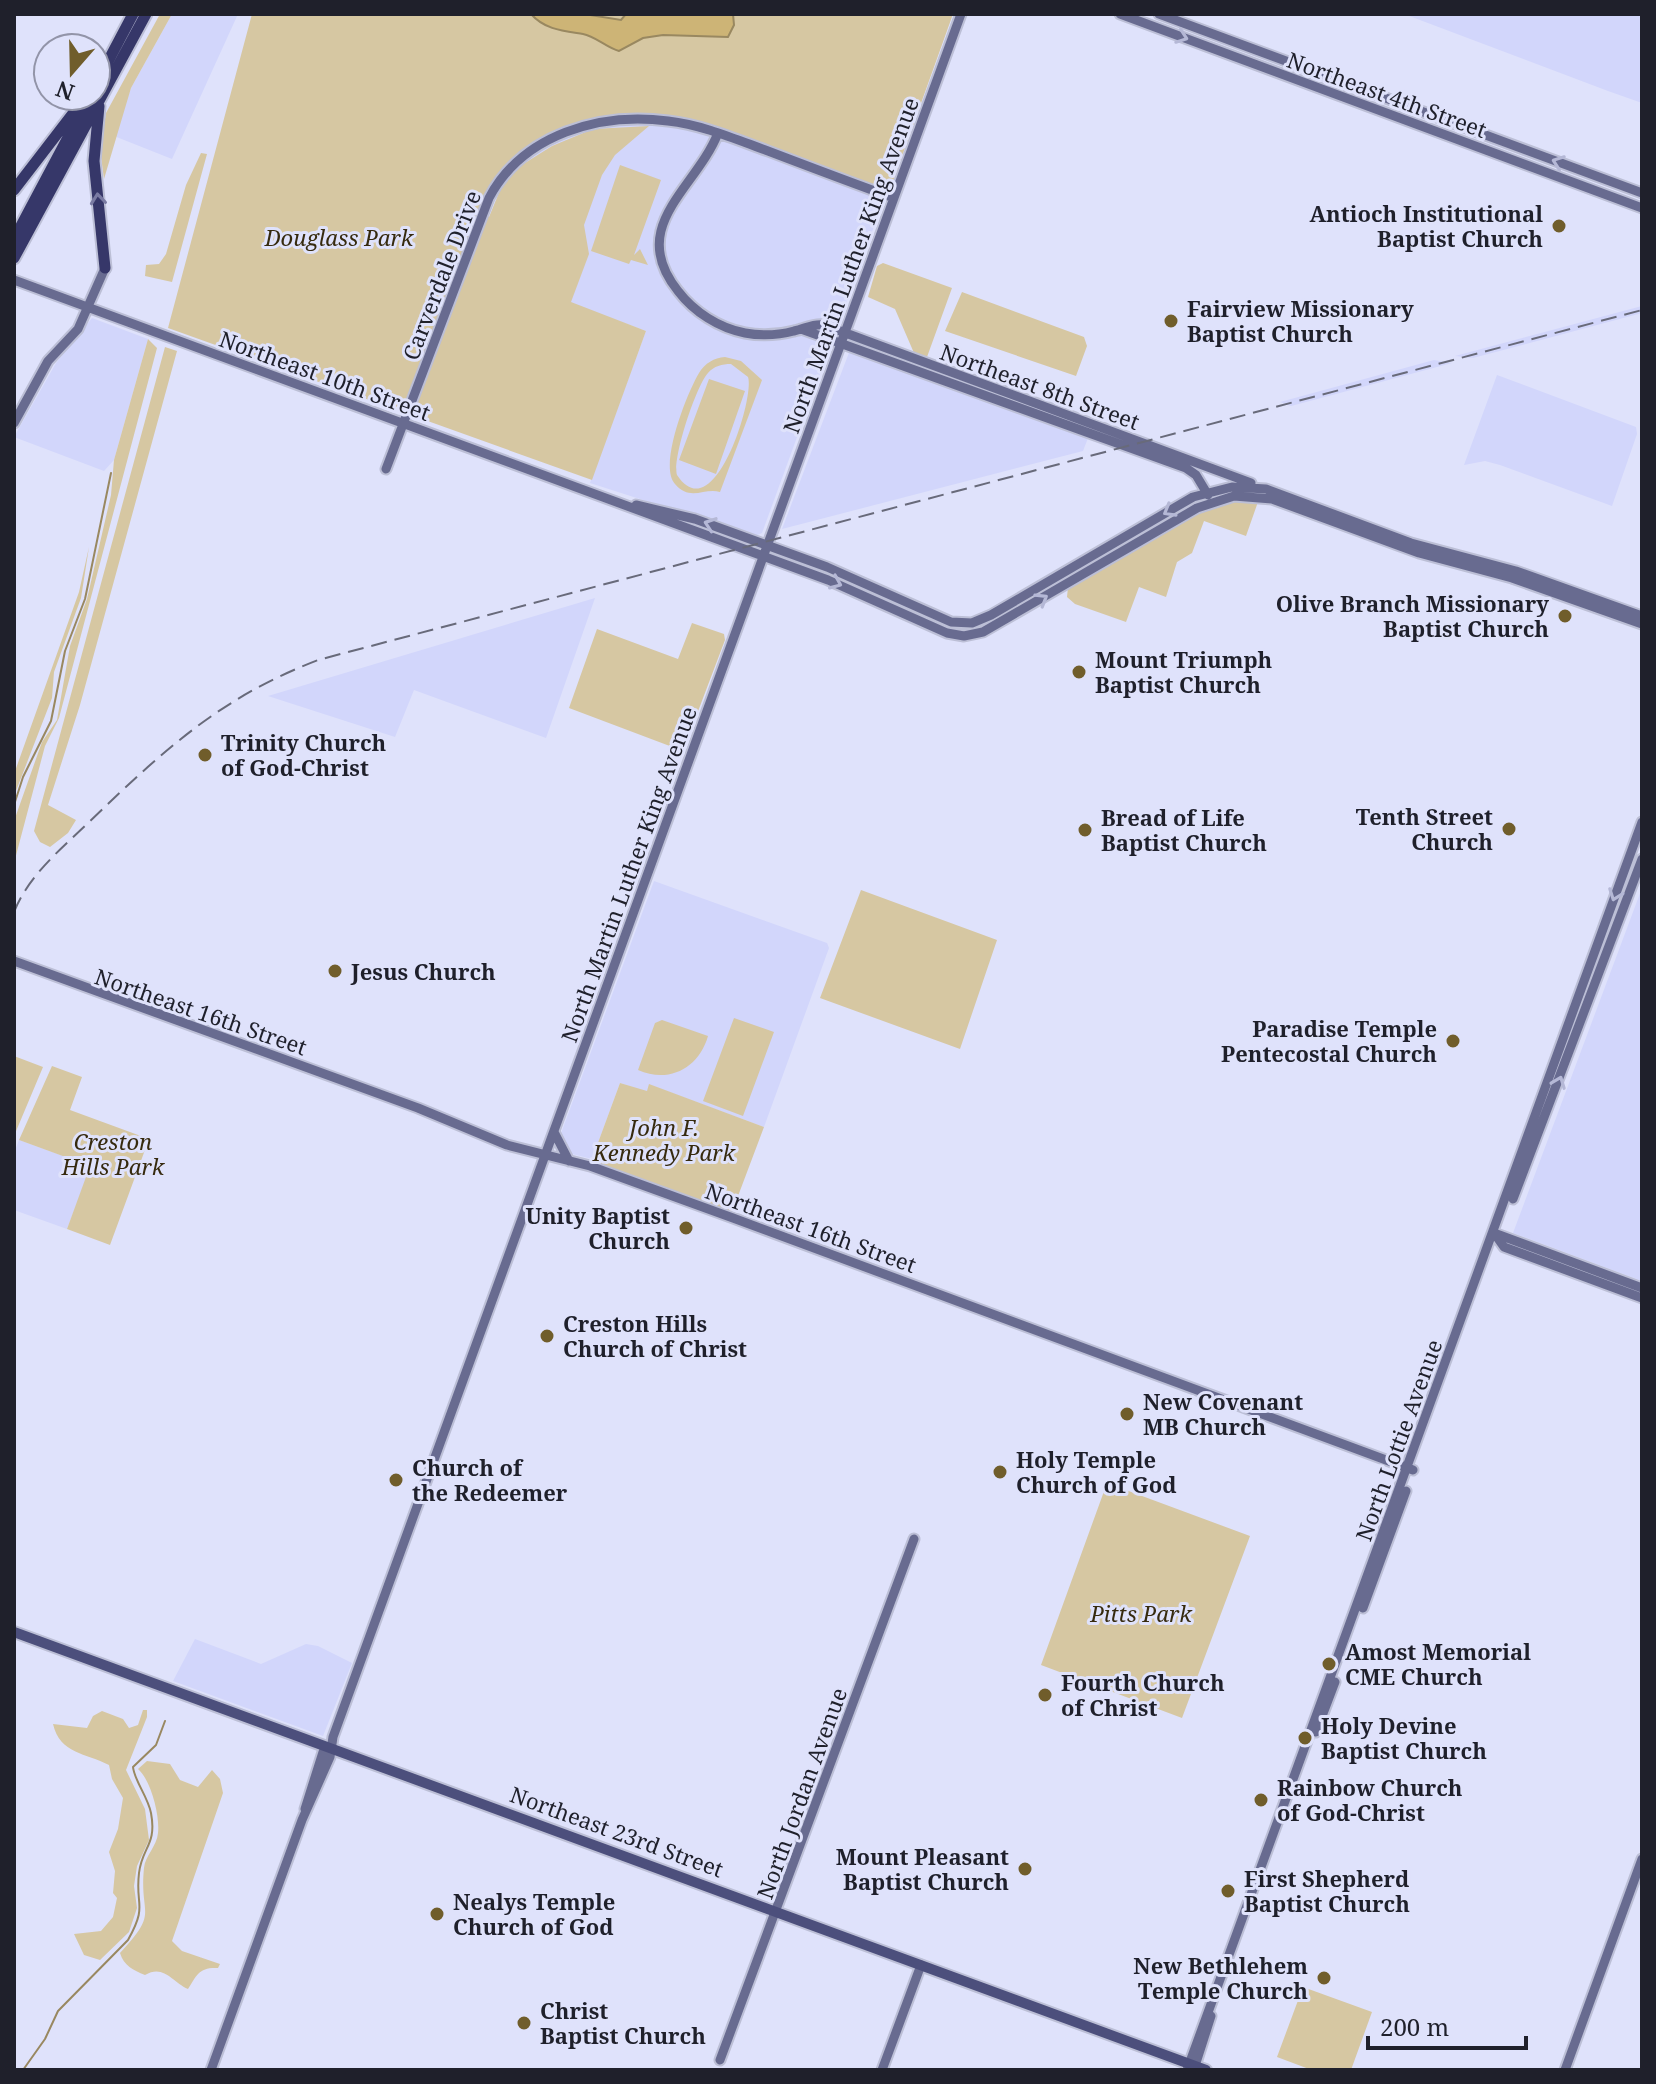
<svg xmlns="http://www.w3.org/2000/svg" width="1656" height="2084" font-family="'Noto Serif',serif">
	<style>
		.built { fill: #d2d6fb }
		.green { fill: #d6c7a2; fill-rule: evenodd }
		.water { fill: #cdb476; stroke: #998860; stroke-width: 2 }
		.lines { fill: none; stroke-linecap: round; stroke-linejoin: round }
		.stream { stroke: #998860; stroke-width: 2 }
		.secondary-casing { stroke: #bcbfd6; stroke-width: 13 }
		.primary-casing { stroke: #bcbfd6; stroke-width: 14 }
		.highway-casing { stroke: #bcbfd6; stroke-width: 15 }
		.secondary { stroke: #686b90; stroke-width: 9 }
		.primary { stroke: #4c4f7c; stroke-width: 10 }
		.highway { stroke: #363769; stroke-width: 11 }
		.rail { stroke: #686a7a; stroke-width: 2; stroke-dasharray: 16 8; stroke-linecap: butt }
		.oneway { stroke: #b5b8d6 }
		.oneway2 { stroke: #7a7ba3 }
		.poi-dot { fill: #705d2b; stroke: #dfe2fb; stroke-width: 3 }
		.labels { text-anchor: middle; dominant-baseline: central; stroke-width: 6; stroke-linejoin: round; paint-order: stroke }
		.street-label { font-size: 22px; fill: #1f202b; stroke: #dfe2fb }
		.poi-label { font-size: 22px; font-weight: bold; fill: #1f202b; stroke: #dfe2fb; text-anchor: start }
		.park-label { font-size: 22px; font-style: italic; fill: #362a0e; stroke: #dfe2fb }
	</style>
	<rect width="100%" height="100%" fill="#dfe2fb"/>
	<path class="built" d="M172,14h66l-66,145 -58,-23 17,-48z
		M1404,14h238v89l-34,-12z
		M641,124l55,6 188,69 -122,334 -7,3 -165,-53 56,-152 -76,-28 18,-49 -99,-36 13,-35 22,-22 42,-24 28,-10z
		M1642,306v7l-169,45 -18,-2z
		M92,318l56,21 -34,121 -10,11 -90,-34 42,-74z
		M850,350l62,21 176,67 -5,13 -301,78z
		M1434,360l18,3 -161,43 -11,-4z
		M1497,375l139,52 1,7 -25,72 -112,-41 -15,-4 -21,4z
		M595,598l-49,140 -132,-48 -19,47 -127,-41z
		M654,881l173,62 2,5 -65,179 -114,-42 -3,7 -27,-9 -28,76 -20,-5 -6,-2 -6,-16z
		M1642,888v393l-129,-48z
		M19,1140l72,26 -24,63 -53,-19v-57z
		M195,1639l66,25 45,-20 12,2 34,17 -29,73 -150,-55z"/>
	<path class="green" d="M160,14h12l-41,74 -27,91 -4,-30 6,-36z
		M252,14h701l-62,173 -8,4c-106,-39 -234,-111 -343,-49 -30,17 -51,39 -60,72l9,3 14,-34 14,-15 35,-22 41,-17 56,-3 -34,29 -13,20 -18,50 5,29 -18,48 75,29 -54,149 -424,-152z
		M201,153l6,1 -35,128 -27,-6 1,-11 13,-1 7,-10 20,-69z
		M620,165l41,15 -27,75 6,-6 8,16 -17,-5 -2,4 -38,-13z
		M883,263l69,25 -25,69 -13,-4 -19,-44 -27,-12 9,-31z
		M962,292l122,45 3,9 -11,30 -131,-45z
		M148,339l9,9 -98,370 -14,28 -31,117v-42l28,-79 15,-22 13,-74 17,-47 24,-104 3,-35z
		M165,347l12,4 -97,354 -32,100 28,15 -8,13 -18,14 -10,-5 -6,-11z
		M725,357l16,4 21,19 -42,112c-15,-5 -30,10 -45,-8 -17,-18 12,-91 24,-111 6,-10 15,-15 26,-16zM731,364l17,13c7,20 -34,154 -71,98 -5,-16 19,-89 31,-102 6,-7 14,-9 23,-9z
		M709,379l36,12 -29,83 -37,-14z
		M1231,499h28l-13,37 -42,-15 -12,32 -15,9 -11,35 -27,-10 -13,35 -51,-18 -8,-7 1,-10 130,-76z
		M89,547l-8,51 -27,74 -2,26 -38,98v-22l65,-182z
		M692,623l32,11 1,6 -42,111 -114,-43 28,-79 81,30z
		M861,890l136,50 -37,109 -140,-51z
		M734,1018l40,14 -31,84 -40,-15z
		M662,1020l46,16c-9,32 -39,48 -70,34l17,-47z
		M14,1056l29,11 -29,69z
		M52,1066l30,11 -12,33 79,29 -39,106 -43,-16 23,-63 -71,-26z
		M620,1083l27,8 2,-7 115,43 -32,85 -126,-44 -14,-9z
		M1107,1483l143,53 -68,182 -141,-53z
		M143,1710h4v7l-21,53 19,39 4,31 -12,26 -3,20 3,22 -8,24 -29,28 -16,-5 -10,-21 27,-3 12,-14 4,-19 -4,-5 2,-22 -6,-19 9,-23 5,-31 -11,-19 -3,-14c-23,-12 -49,-11 -56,-41l34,4 6,-12 9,-5 21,8 6,9 9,-3z
		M147,1761l23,3 10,16 18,7 14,-17 8,9 3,14 -51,148 10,10 38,13 -2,4c-19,-1 -21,7 -30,21 -16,-7 -24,-25 -43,-14 -12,-5 -21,-9 -25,-22 40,-43 19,-36 24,-85 1,-12 13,-22 14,-35 2,-17 -7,-53 -20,-64z
		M1303,1987l69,25 -21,58 -42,-1 -32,-12z"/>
	<path class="water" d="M531,14h53l37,6 5,-6h107l1,11 -6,12 -65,-2 -20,3 -24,13c-12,-3 -24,-15 -36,-17 -19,-3 -38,-4 -52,-20z"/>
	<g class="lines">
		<path class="stream" d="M14,805l9,-28 28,-56 14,-70 20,-52 26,-126
			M23,2070l22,-31 13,-28 70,-71c20,-36 7,-33 11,-67 3,-26 18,-28 12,-60 -3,-16 -17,-33 -18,-46l23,-22 9,-24"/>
		<defs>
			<path id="secondary" d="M1120,14l522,194
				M1159,14l483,179
				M718,133c-22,56 -92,93 -40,158 16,21 41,37 67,42 16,3 34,2 49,-2 11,-2 19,-8 30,-6l427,158
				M14,280l814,300 119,53 17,3 19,-4 214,-124 37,-12 38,3 147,54 93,25 130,46
				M801,329l385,139 10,7 12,20
				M14,423l34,-62 30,-32 27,-61
				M386,469l103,-271c34,-64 111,-86 179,-77 35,4 67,18 100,30 42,16 84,32 126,47
				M636,505l59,14 132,48 124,55 21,1 19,-8 202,-118 39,-10 34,2 145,54 105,28 126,45
				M14,961l404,147 89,37 83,21 143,52 680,252
				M554,1132l15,29
				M1513,1199l129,-340
				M1494,1233l10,14 138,51
				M1494,1233l148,55
				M1363,1608l43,-117
				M1316,1732l19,-50
				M305,1809l18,-57 7,-6
				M720,2060l194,-521
				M1195,2066l16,-50
				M211,2070l91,-250 28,-63 3,-20 628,-1723
				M882,2070l39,-105
				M1187,2070l455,-1248
				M1565,2070l77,-211"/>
			<path id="primary" d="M14,1632l1192,438"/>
			<path id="highway" d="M96,84l37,-70
				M99,106l-5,55 11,107
				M14,190l67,-87
				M14,239l76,-143
				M14,258l132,-244"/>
		</defs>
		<use href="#secondary" class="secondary-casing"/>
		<use href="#primary" class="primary-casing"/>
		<use href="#highway" class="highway-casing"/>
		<use href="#secondary" class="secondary"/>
		<use href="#primary" class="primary"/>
		<use href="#highway" class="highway"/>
		<path class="rail" d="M14,912c15,-37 46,-62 74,-89 75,-72 131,-125 230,-163l1324,-350"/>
	</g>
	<defs><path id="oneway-chevron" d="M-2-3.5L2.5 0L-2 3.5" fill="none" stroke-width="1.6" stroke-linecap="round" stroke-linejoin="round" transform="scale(2)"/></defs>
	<g class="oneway">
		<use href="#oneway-chevron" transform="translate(1182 37) rotate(20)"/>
		<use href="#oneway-chevron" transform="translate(1558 162) rotate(-160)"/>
		<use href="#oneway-chevron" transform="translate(1169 511) rotate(150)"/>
		<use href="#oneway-chevron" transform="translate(710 524) rotate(-161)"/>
		<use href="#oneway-chevron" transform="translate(836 583) rotate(23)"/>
		<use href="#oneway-chevron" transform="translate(1042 599) rotate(-31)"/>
		<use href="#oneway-chevron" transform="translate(1615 895) rotate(110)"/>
		<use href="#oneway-chevron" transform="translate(1559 1082) rotate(-69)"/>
	</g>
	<use class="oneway2" href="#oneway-chevron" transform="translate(98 199) rotate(-96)"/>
	<g class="poi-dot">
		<circle cx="1559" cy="226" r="8"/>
		<circle cx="1171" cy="321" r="8"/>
		<circle cx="1565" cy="616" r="8"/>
		<circle cx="1079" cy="672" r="8"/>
		<circle cx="205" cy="755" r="8"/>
		<circle cx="1509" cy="829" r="8"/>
		<circle cx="1085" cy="830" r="8"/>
		<circle cx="335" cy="971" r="8"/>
		<circle cx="1453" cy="1041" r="8"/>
		<circle cx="686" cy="1228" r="8"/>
		<circle cx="547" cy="1336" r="8"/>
		<circle cx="1127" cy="1414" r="8"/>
		<circle cx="1000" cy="1472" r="8"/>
		<circle cx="396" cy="1480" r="8"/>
		<circle cx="1329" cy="1664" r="8"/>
		<circle cx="1045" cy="1695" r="8"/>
		<circle cx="1305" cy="1738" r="8"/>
		<circle cx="1261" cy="1800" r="8"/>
		<circle cx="1025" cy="1869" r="8"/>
		<circle cx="1228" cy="1891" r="8"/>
		<circle cx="437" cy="1914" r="8"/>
		<circle cx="1324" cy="1978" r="8"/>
		<circle cx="524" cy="2023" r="8"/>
	</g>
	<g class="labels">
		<g class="street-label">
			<text transform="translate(1387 94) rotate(20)">Northeast 4th Street</text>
			<text transform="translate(850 265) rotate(-70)">North Martin Luther King Avenue</text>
			<text transform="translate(441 275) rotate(-69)">Carverdale Drive</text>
			<text transform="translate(325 375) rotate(20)">Northeast 10th Street</text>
			<text transform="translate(1040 386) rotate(20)">Northeast 8th Street</text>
			<text transform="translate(628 874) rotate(-70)">North Martin Luther King Avenue</text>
			<text transform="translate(201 1011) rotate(19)">Northeast 16th Street</text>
			<text transform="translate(811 1227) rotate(20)">Northeast 16th Street</text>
			<text transform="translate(1398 1440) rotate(-70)">North Lottie Avenue</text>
			<text transform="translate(801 1793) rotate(-70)">North Jordan Avenue</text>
			<text transform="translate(617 1831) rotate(20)">Northeast 23rd Street</text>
		</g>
		<g class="poi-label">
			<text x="1543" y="213" text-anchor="end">Antioch Institutional<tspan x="1543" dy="25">Baptist Church</tspan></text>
			<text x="1187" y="308">Fairview Missionary<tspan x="1187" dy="25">Baptist Church</tspan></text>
			<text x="1549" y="603" text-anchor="end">Olive Branch Missionary<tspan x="1549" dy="25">Baptist Church</tspan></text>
			<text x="1095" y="659">Mount Triumph<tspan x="1095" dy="25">Baptist Church</tspan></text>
			<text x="221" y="742">Trinity Church<tspan x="221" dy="25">of God-Christ</tspan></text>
			<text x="1493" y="816" text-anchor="end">Tenth Street<tspan x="1493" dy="25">Church</tspan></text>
			<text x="1101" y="817">Bread of Life<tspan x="1101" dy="25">Baptist Church</tspan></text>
			<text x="351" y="971">Jesus Church</text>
			<text x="1437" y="1028" text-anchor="end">Paradise Temple<tspan x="1437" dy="25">Pentecostal Church</tspan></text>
			<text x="670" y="1215" text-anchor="end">Unity Baptist<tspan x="670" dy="25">Church</tspan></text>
			<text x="563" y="1323">Creston Hills<tspan x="563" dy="25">Church of Christ</tspan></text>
			<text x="1143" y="1401">New Covenant<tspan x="1143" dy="25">MB Church</tspan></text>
			<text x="1016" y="1459">Holy Temple<tspan x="1016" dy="25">Church of God</tspan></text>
			<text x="412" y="1467">Church of<tspan x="412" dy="25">the Redeemer</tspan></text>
			<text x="1345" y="1651">Amost Memorial<tspan x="1345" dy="25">CME Church</tspan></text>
			<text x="1061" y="1682">Fourth Church<tspan x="1061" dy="25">of Christ</tspan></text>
			<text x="1321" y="1725">Holy Devine<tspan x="1321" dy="25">Baptist Church</tspan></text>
			<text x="1277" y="1787">Rainbow Church<tspan x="1277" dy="25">of God-Christ</tspan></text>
			<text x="1009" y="1856" text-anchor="end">Mount Pleasant<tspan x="1009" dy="25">Baptist Church</tspan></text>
			<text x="1244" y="1878">First Shepherd<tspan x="1244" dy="25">Baptist Church</tspan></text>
			<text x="453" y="1901">Nealys Temple<tspan x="453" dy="25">Church of God</tspan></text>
			<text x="1308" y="1965" text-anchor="end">New Bethlehem<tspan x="1308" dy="25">Temple Church</tspan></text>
			<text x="540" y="2010">Christ<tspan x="540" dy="25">Baptist Church</tspan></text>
		</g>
		<g class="park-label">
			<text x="339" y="237">Douglass Park</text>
			<text x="664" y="1127">John F.<tspan x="664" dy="25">Kennedy Park</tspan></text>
			<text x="113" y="1141">Creston<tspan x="113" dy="25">Hills Park</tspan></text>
			<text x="1141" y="1613">Pitts Park</text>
		</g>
	</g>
	<rect width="1656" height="2084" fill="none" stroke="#1f202b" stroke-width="32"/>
	<g transform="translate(72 72) rotate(200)"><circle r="38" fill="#dfe2fb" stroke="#9294a8" stroke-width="2"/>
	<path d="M0-6L14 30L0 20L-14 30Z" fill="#705d2b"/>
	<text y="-12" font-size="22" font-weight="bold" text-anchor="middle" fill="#1f202b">N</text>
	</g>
	<path d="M1368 2036v12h158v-12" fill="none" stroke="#1f202b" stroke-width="4"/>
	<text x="1380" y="2036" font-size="24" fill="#1f202b" stroke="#dfe2fb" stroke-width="6" paint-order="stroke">200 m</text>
</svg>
